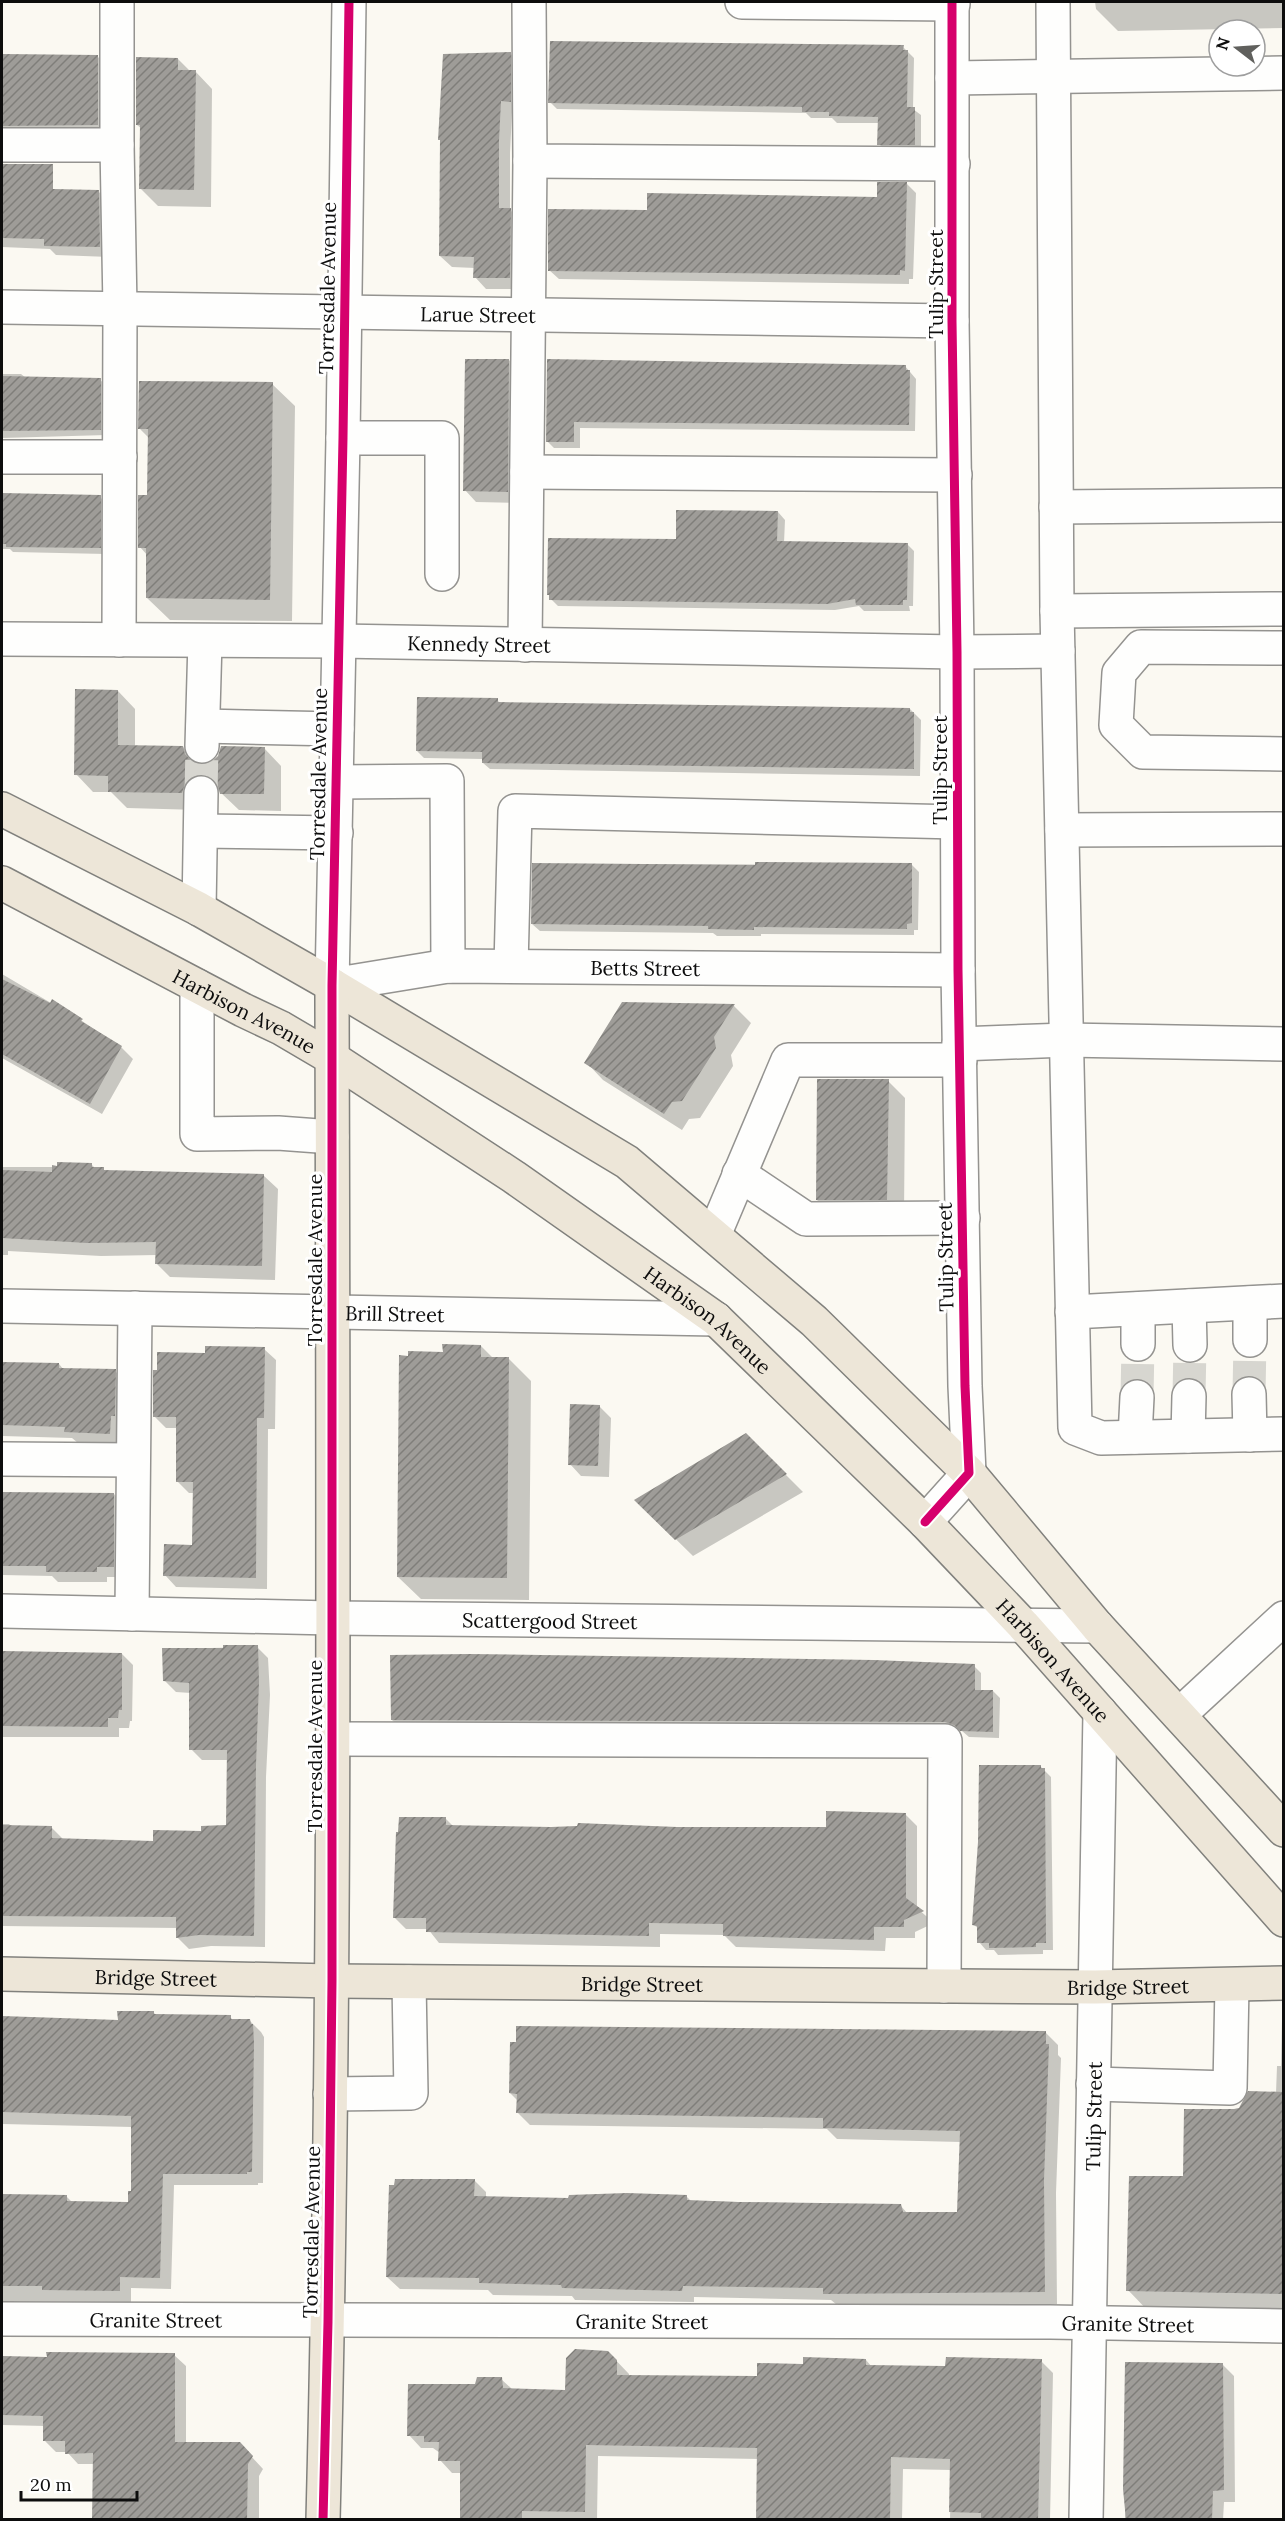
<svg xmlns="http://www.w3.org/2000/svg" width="1285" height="2521" font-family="Lora,serif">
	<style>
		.shadow { fill: #0003 }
		.building { fill: url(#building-hatch) }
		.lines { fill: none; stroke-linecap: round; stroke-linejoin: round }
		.minor-tunnel { stroke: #d7d6d0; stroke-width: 33; stroke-dasharray: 33 16; stroke-linecap: butt }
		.minor-casing { stroke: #949390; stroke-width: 36 }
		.major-casing { stroke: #81817d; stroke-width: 36 }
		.minor { stroke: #fefefd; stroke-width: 33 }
		.major { stroke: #ede6d8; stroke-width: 33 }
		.cycleway-casing { stroke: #fff; stroke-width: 13 }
		.cycleway { stroke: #d6006c; stroke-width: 9 }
		.labels { text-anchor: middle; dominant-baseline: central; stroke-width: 6; stroke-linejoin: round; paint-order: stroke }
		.street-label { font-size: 20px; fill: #0d0d0d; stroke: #fff }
	</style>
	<defs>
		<pattern id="building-hatch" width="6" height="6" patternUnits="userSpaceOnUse" patternTransform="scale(1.5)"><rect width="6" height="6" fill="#9e9c98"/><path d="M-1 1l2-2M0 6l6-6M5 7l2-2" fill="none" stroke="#7f7e7a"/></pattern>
	</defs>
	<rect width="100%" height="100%" fill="#fbf9f2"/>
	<path class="shadow" d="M1095,2h189v26l-166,3 -22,-22z
		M551,42l352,5 11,11 -1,51 8,6v36h-35l-7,-7v-21h-42l-5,-5h-21l-5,-5 -249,-4 -7,-7z
		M510,53l12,12v48l-10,-1 -2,41v57l12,11 -1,68h-35l-11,-12v-9l-23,-1 -12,-11z
		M2,56l96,1 10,10v68l-106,-1z
		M178,59l12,12h5l17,18 -1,118 -53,-1 -17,-17 1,-60 -5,-4z
		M907,184l9,9 -3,86h-4v5l-350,-5 -10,-9 100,-58 229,-14z
		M2,190l96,1 11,11 1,55 -54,-2 -6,-6 -48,-2z
		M509,360l11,12 -1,131 -43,-1 -11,-12z
		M548,361l357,5 11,13 -1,52 -335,-3v20h-26l-7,-7z
		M2,374h19l5,4 74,2 7,6v49l-105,3v9z
		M272,384l23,22 -3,215 -122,-1 -23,-22 1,-42 -8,-9 8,-50 1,-59 -9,-9z
		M2,481v13l98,3 6,6v51l-93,-2 -3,-3h-8z
		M778,512l7,8 -1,23 123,1 7,7 -1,55h-4l1,5h-46l-5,-5 -24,4 -277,-4 -7,-7 126,-59z
		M118,691l17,18v38h48l17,19 64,-18 17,18v45l-42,-1 -20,-19 -9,2 -11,17 -72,-2 -16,-16h-18l-17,-18z
		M497,700l4,4 409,5 11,11 -1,56 -430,-7 -7,-6v-4l-59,-1 -7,-7z
		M534,864l378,1 7,7 -1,58h-4v5l-153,-1v2h-44l-4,-3 -173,-2 -8,-7z
		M2,974l49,29 1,-2 69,46 12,12 -31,55 -100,-56z
		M623,1004l111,2 17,17 -20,32 2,11 -33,52 -11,1 -7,11 -79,-50 -17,-18z
		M888,1081l17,17 -1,118 -70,1 -17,-17z
		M91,1164l5,5h7l3,3 158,4 14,13 -3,91 -105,-3 -14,-14 1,-8 -56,1 -93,-5v4h-6v-88h57z
		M481,1346l12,12 16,1 22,22 -2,219 -108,-1 -23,-22 46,-224z
		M264,1349l12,11 -1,69h-7l-1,160 -91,-2 -11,-12 28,-29 1,-53h-5l-12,-12v-53h-11l-12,-12 53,-62z
		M2,1363l57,1 5,6 51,1 12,12 -6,62 -43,-2 -6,-5 -70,-2z
		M599,1406l12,12 -2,59 -28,-1 -11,-12z
		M746,1435l57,57 -110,64 -57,-56z
		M2,1493l112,1 10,11v72h-17v5h-49l-6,-6 -50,-1z
		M257,1647l11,11 2,37 -4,82 -1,170 -54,-1 -22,3 -12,-12v-9l-175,-2v-102h7l3,3 40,1 11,11 91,3 74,-15v-67h-26l-11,-11v-56l-15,-1 -12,-12v-31z
		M2,1653l120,1 11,11 -1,56h-2l-1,7h-10v9h-117z
		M974,1666l7,7v18h12l7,7 -1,40 -30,-1 -7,-6 -9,-3 -554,-1 -7,-7z
		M1040,1766l11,11 2,173h-10v4l-45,1 -4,-5h-8l-7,-8v-13l-5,-4z
		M905,1814l12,12v82l17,15 -19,9v6h-29l-1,13 -149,-4 -12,-12 -64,-1v13l-221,-4 -11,-14h-22l-12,-12 52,-98 8,8 373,1z
		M153,2012l4,4 73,1 4,4h16l11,11 3,5 -1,146h-5v2h-84l-3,104 -40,-1v14l-129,-1v-106l64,1 7,7 57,1 3,-12 -1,-65 -130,-3v-105l117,2z
		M1282,2019l2,2v294l-134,-2 -22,-23 57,-112 49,-67 42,-18 1,-27h4z
		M1046,2033l12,12v10l3,3 -5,135 1,111 -220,1 -6,-5 -137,-3v5l-119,-2 -3,-4 -79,-1 -5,-5 -88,-1 -13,-12 87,-97 12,12v6l84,2 117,-3 4,4 209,4 8,9 51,-1 2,-71 -124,-3 -10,-10 -297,-4 -12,-12v-12l-8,-8z
		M608,2352l21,22v3l130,1 45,-13 62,-5 6,7 75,1 94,-7 12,12 -3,147h-100l1,-50 -48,-1 -1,51h-172l27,-1 1,-60 -160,-3 -1,64h-136l1,-47h-10l-12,-13v-7l-7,-5h-12l-12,-13 67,-50 25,-6 11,10 55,3z
		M174,2355l12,11v78l65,12 12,13 -4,7v44h-166l1,-56h-16l-11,-12h-11l-11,-11v-15l-43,-1v-67l46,1z
		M1126,2364l97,1 11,11 1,126h-11l-1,18h-98z"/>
	<path class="building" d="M550,41l354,4 -1,5h5l-1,57h8v38h-38l1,-28 -49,-1v-4h-27v-5l-254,-4z
		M511,52v50l-10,-1 -2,40v67h12l-1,70h-37l1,-21 -35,-1 1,-116h-2l5,-86z
		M2,54l96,1v70l-96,1z
		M136,57l42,1v12h18l-2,120 -55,-1 1,-64h-4z
		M2,164h51v25l46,1 1,57 -56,-1v-7l-42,-1z
		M877,182h30l-2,89 -5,-1v5l-352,-4v-62l99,1v-17l230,4z
		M465,359h44l-1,133 -45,-1z
		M547,359l359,6v5h4l-1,55 -335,-3v20h-28z
		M2,376l99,2v52l-98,1z
		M139,381l134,1 -3,218 -124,-2v-50h-8v-53h9l1,-66h-10z
		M2,493l99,2v53l-95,-1v-3h-4z
		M676,510l102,1 -1,30 131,2 -1,57h-4v5h-47l-1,-6 -28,5 -278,-4v-5h-2l1,-57 128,1z
		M75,689l43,1v55l65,1 2,8 7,8 10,3 8,-2 8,-7 3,-10 44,1 -1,47h-44l-3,-11 -7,-6 -8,-3 -11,3 -6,7 -3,9 -74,-1v-16l-34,-1z
		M417,697l81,1v4l412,6v4h4v57l-432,-6v-11l-66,-1z
		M755,862l157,1v60l-5,1v5l-153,-2v3l-46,-1v-3l-177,-2 1,-61 223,2z
		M2,979l48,24 2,-4 31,20 -2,2 41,25 -32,58 -88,-50z
		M622,1002l113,2 -21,33 2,11 -34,53 -10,1 -8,12 -80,-51z
		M817,1079h72l-2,121h-71z
		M57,1162l35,1v4h12v3l160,4 -2,92 -107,-2 1,-22 -69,1 -85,-5v-68l50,2v-7l5,1z
		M442,1344l39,1v12h28l-2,221 -110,-1 2,-222 9,1v-5l35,1z
		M205,1346l60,1 -1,71h-7l-1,160 -93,-2 1,-32 28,1 1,-63h-17v-65h-23v-47h4v-18l48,1z
		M2,1362l57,1v5l57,1 -1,47h-4l-1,18 -46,-2 1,-5 -63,-2z
		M570,1404l30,1 -2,61 -30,-1z
		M746,1433l41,41 -112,66 -41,-40z
		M2,1492l112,1v74h-17v5h-51v-6h-44z
		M223,1645h35l1,37 -3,83 -2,171 -55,-1 -23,3v-21l-174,-1v-91l50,1v12l101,3v-11l48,1v-5l25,-1 1,-75h-38v-67l-26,-2 -1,-33h61z
		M2,1651l120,2v57h-3l-1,8h-10v9l-106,-1z
		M469,1654l405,6 101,4v26h18v42l-33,-1 -6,-6 -9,-3 -554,-2 -1,-65z
		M979,1765h62v3h4l1,175h-10v4l-47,1v-5h-12v-17l-5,-1 6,-83z
		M826,1811l80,2v85l18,13 -20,9v7h-30v13l-151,-4v-12l-74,-1v13l-223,-4v-14h-33l3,-86h2l1,-15h47v8l105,2 26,-1 1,-3 99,4h149z
		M117,2011h37v3l77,1v4h19l1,5h2l1,19 -2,129h-5v2h-84l-3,104 -40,-1v14l-78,-1v-4h-40v-92l65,1v6l61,1v-11h3v-75l-129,-4v-96l116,4z
		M516,2026l530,5v13h3l-5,136 1,112 -222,2v-6l-140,-2 -1,5 -120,-3 -1,-3 -82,-2v-5l-93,-1 3,-92h5l1,-6h80l-1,17 94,2 1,-3 58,-2 60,2v5l51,2 163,2 2,8h54l3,-81 -137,-3v-10l-307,-5 1,-19 -8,-1 1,-51h6z
		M1248,2091l36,1v202l-158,-3 3,-115h54l1,-67h50l5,-1z
		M575,2349l33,2 9,9v15l140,1v-13l46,1v-7l63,2v6l79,1 1,-9 96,2 -4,161h-57v-7l-32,-1 1,-53 -59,-2 -1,63h-134l1,-72 -171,-3 -1,67 -63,-1v9h-62v-59h-22l1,-19h-15v-6h-17l1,-52h67l2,-7h25l1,11 62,2 1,-32z
		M46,2352l129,1v89h65l13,14 -5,8 -1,56h-155l1,-67 -28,1v-13h-22v-25l-41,-1v-59l45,1z
		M1125,2362l98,1 1,127 -11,1 -1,29h-86l-3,-31z"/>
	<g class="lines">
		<path class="minor-tunnel" d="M201,793l1,-47
			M1249,1394l1,-54
			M1189,1396l1,-51
			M1137,1397l1,-53"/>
		<defs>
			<g id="minor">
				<path id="s1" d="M349,2l-6,436 -11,547 116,-19 510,4"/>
				<path d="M529,2l1,159 423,3"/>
				<path d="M742,2l211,2"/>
				<path d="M1053,2l4,609 18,817 26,10 183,-4"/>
				<path d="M952,78l332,-5"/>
				<path d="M2,145h115v-143"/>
				<path d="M117,145l3,163 -1,332"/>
				<path id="s2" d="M2,307l950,14"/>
				<path d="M343,438h99v136"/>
				<path d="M2,457h118"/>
				<path d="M527,472l428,3"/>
				<path d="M1056,507l228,-2"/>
				<path d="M1057,611l227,-2"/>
				<path id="s3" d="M2,639l337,2 618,11 101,-1"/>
				<path d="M525,645l5,-484"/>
				<path d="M1284,648l-143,-1 -22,26 -3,52 27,27 141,2"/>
				<path d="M203,726l134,3"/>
				<path d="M202,746l3,-105"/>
				<path d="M337,782l110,-1 1,185"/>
				<path d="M1062,830l222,-1"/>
				<path d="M201,831l135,2"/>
				<path d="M199,909l2,-116"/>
				<path d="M511,966l4,-155 442,11"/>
				<path d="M197,986v148l81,-1 54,4"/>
				<path d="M959,1044l107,-4 218,4"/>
				<path d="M739,1174l67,45 157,-1"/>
				<path d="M714,1235l74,-175h172"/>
				<path d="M1250,1303v37"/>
				<path id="s4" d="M2,1306l714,13"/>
				<path d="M1189,1306l1,39"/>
				<path d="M1138,1309v35"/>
				<path d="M1072,1312l212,-11"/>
				<path d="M1249,1394l1,41"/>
				<path d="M1188,1436l1,-40"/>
				<path d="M1135,1437l2,-40"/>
				<path d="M2,1459l131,1"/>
				<path d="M925,1522l44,-49 -4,-87 -7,-416 -1,-318 -5,-331v-319"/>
				<path id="s5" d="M2,1611l330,7 765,8"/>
				<path d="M132,1614l3,-306"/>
				<path d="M1179,1715l105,-97"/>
				<path d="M332,1739l613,2 -1,245"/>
				<path d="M1093,2084l137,4 2,-103"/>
				<path d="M330,2094l81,-1 -2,-111"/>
				<path id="s6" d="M2,2319l1048,3 234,4"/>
				<path id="s7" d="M1086,2520l14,-808"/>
			</g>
			<g id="major">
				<path d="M2,809l197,100 133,76 295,177 187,159 155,152 128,153 187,204"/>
				<path id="s8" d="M2,883l241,127 38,18 51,30 182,119 202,142 209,203 98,103 261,295"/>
				<path id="s9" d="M2,1974l330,7 763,6 189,-4"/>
				<path d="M323,2520c13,-512 10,-1023 9,-1535"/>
			</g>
		</defs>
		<use href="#minor" class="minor-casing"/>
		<use href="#major" class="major-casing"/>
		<use href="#minor" class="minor"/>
		<use href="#major" class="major"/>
		<defs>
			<path id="cycleway" d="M925,1522l44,-49 -4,-87 -7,-416 -1,-318 -5,-331v-319
				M323,2520l5,-198 4,-341v-996l11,-547 6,-436"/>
		</defs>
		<use href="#cycleway" class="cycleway-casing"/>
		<use href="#cycleway" class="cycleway"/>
	</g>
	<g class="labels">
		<g class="street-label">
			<text transform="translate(935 284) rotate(-90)">Tulip Street</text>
			<text transform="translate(327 288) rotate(-89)">Torresdale Avenue</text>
			<text stroke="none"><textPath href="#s2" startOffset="476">Larue Street</textPath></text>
			<text stroke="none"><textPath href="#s3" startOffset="477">Kennedy Street</textPath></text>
			<text transform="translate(939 770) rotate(-90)">Tulip Street</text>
			<text transform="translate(318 774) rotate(-89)">Torresdale Avenue</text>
			<text stroke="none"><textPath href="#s1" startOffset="1298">Betts Street</textPath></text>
			<text stroke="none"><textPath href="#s8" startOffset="274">Harbison Avenue</textPath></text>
			<text transform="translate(945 1257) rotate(-91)">Tulip Street</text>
			<text transform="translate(314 1260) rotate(-90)">Torresdale Avenue</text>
			<text stroke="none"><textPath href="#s4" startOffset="393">Brill Street</textPath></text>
			<text stroke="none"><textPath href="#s8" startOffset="832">Harbison Avenue</textPath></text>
			<text stroke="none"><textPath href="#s5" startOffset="548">Scattergood Street</textPath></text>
			<text stroke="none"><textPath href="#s8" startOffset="1318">Harbison Avenue</textPath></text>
			<text transform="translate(314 1746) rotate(-90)">Torresdale Avenue</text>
			<text stroke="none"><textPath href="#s9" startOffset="154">Bridge Street</textPath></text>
			<text stroke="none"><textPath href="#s9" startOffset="640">Bridge Street</textPath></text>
			<text stroke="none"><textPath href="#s9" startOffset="1126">Bridge Street</textPath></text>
			<text stroke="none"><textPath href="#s7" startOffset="404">Tulip Street</textPath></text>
			<text transform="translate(311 2232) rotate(-89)">Torresdale Avenue</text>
			<text stroke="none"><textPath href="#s6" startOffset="154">Granite Street</textPath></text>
			<text stroke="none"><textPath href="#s6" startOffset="640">Granite Street</textPath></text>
			<text stroke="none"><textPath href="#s6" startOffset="1126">Granite Street</textPath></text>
		</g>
	</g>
	<rect width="1285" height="2521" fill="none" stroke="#0d0d0d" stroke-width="6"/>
	<g transform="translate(1237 48) rotate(287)"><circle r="28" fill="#ffffff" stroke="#9e9e9e" stroke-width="1.5"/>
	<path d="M0-4.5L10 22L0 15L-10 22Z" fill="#60605d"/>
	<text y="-9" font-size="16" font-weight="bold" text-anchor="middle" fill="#0d0d0d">N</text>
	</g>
	<path d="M21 2491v9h116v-9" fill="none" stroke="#0d0d0d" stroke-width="3"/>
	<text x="30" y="2491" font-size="18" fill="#0d0d0d" stroke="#ffffff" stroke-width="4.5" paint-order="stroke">20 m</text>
</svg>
